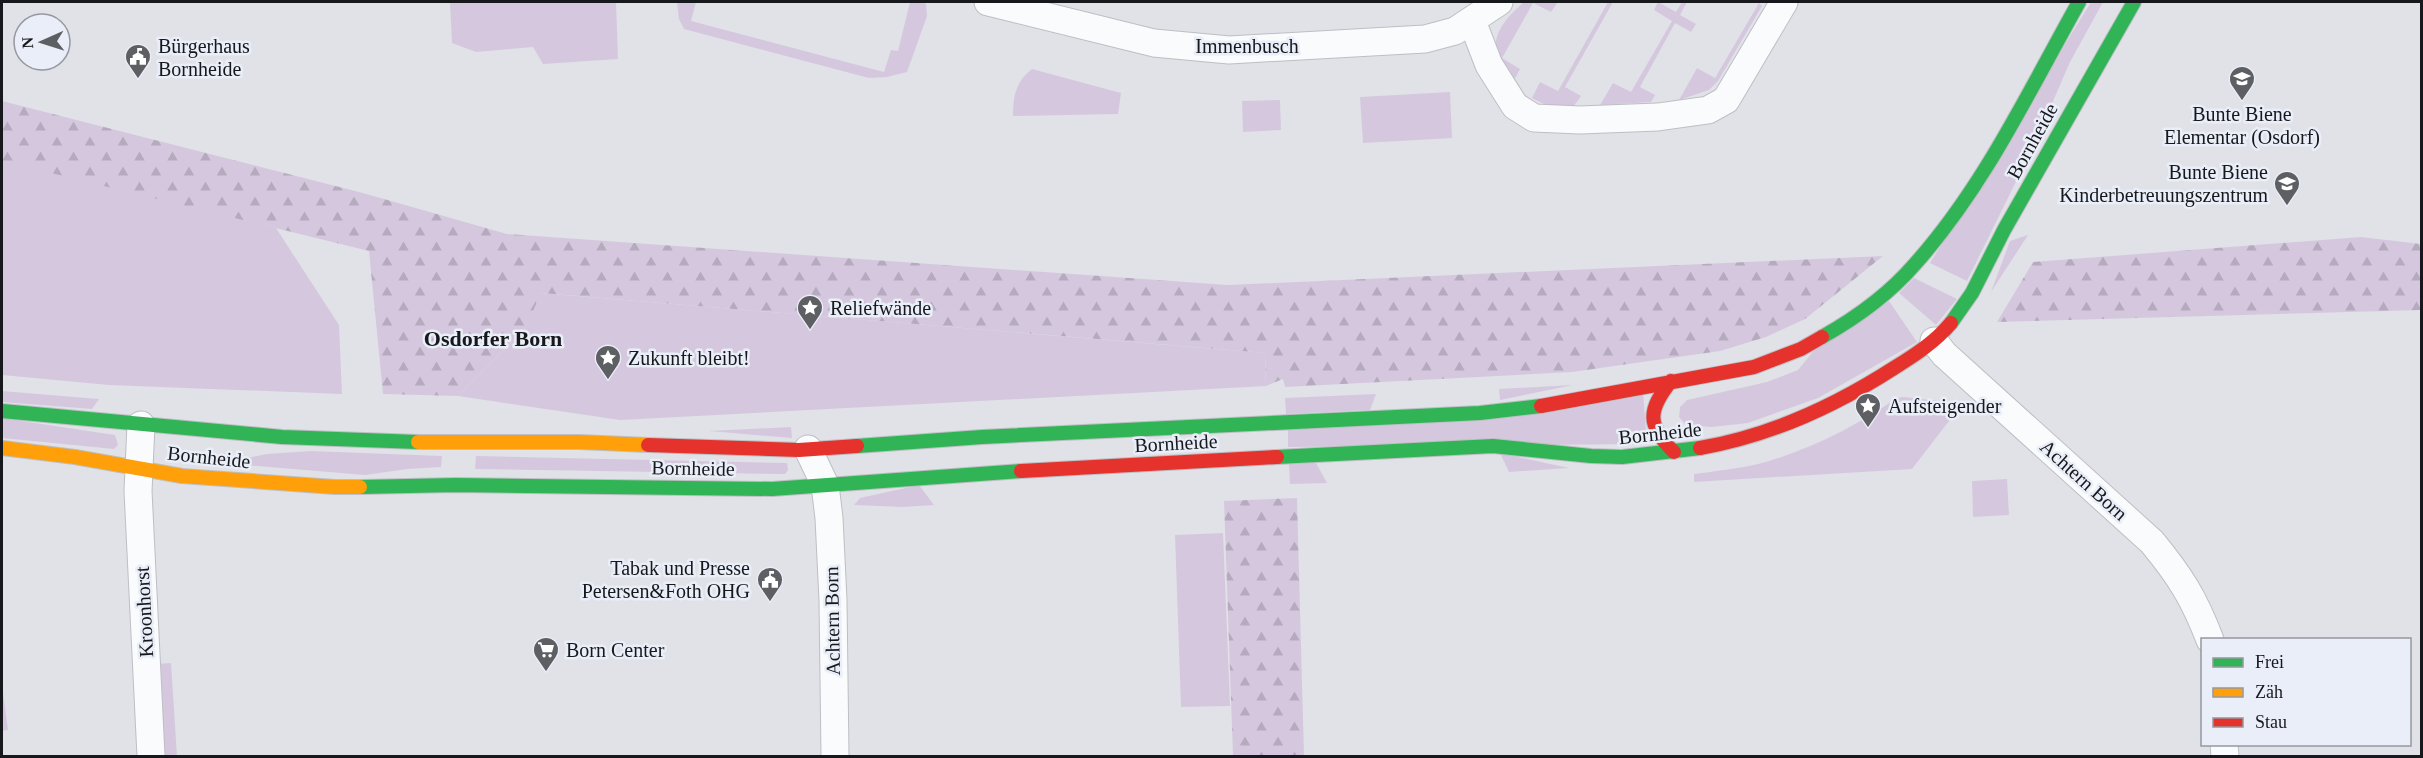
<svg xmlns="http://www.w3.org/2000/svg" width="2423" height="758" font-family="'Times New Roman',serif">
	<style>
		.green { fill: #d5c8de }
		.forest { fill: url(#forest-firs) }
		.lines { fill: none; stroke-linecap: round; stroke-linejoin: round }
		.street-casing { stroke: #bdbfc3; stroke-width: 29 }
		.fast-casing { stroke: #bdbfc3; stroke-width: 16 }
		.slow-casing { stroke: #bdbfc3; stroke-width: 16 }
		.jam-casing { stroke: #bdbfc3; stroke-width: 16 }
		.street { stroke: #fafbfc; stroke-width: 27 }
		.fast { stroke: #30b455; stroke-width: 14 }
		.slow { stroke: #ff9f0a; stroke-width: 14 }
		.jam { stroke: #e5322d; stroke-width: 14 }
		.labels { text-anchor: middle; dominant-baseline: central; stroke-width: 5; stroke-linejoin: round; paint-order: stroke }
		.poi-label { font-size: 20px; fill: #16181b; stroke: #e9eef8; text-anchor: start }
		.street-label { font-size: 20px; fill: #16181b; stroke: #e9eef8 }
		.quarter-label { font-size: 22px; font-weight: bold; fill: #16181b; stroke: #e9eef8 }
	</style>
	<defs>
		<pattern id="forest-firs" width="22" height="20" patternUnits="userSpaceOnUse" patternTransform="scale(1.5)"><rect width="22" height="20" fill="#d5c8de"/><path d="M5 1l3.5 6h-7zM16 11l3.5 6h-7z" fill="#b6abbe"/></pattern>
	</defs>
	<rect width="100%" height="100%" fill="#e0e2e8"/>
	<path class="green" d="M450,2h166l2,57 -75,5 -10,-17 -57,5 -24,-9z
		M677,2h19l-5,19 193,51 7,-22 7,1 12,-49h13l3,2 1,12 -20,56 -20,5 -18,1 -185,-49 -5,-10z
		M1524,2h34l-7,10 -18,-9 -31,55 18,11 -7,13c-5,-7 -13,-16 -16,-24 -7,-24 11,-42 27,-56z
		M1608,2h5l-48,85 16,9 -8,11 -21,1 -20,-10 8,-16 18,9z
		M1658,2l18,10 6,-10h5l-7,13 16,9 -5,8 -16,-9 -35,64 15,8 -4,7 -51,3 13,-22 18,9 41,-71 -18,-11z
		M2091,2h12l-33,60 -36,83 -67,136 -37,-18z
		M1759,3l3,3 -44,75 -9,9 -30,10 18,-32 18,10z
		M1032,69l89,24 -3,21 -105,2c0,-20 3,-35 19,-47z
		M1450,92l2,46 -89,5 -3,-46z
		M1280,100l1,30 -38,2 -1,-31z
		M2,160l274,68 63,97 3,69 -233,-9 -107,-10z
		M2028,235l-37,57 19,-51z
		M1914,278l43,21 -21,26 -37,-32z
		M540,293l725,60 1,33 -646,34 -162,-24 67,-67z
		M1889,301l28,41 -99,56 -70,25 -36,4 -26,-2 -7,-8 1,-10 7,-7 80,-18 31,-12 17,-21z
		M1573,385l-73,15 -1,-11z
		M2,391l97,8 -7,10 -90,-7z
		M1643,392l4,52 -359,3v-18z
		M1376,394l-6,16 -84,4 -1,-16z
		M1903,397l54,6 2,2v3l-47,61 -218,13v-8c21,-3 43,-5 64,-10 50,-13 98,-38 139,-66z
		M2,418l113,17 3,10 -4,4 -112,-11z
		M791,427l1,11 -83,-7z
		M311,451l131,5 -1,11 -34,2 -42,6 -144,-12 46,-9z
		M1500,453l69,15 -60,4z
		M476,456l311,7 1,7 -3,4 -310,-5z
		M1315,461l12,22 -37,1 -1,-21z
		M2007,479l2,36 -36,2 -1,-36z
		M919,485l15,20 -32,2 -48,-2 6,-7z
		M1223,533l7,173 -49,1 -6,-172z
		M171,663l6,93h-20l-2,-92z
		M2,685l6,45 -6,1z"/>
	<path class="forest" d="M2,101l361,92 144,41 721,51 655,-29 -78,63 -39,18 -46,14 -148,21 -287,15 -2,-8 -17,7 -1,-33 -724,-60 -16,36 -67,67 -75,-2 -14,-143 -367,-90z
		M2361,237l60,7v66l-424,12 36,-60z
		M1297,498l7,258h-71l-9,-255z"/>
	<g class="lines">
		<defs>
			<path id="street" d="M988,2l166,41 75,7 196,-11 30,-8 44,-29
				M1472,21l17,44 26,41 19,12 46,2 78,-3 50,-7 18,-10 58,-98
				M1934,341l10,13 208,188c28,34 42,56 58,98
				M141,425l-3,66 13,265
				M808,449l17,36 4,33 4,82 2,156
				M2224,744l1,12"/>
			<path id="fast" d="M1951,323l21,-30 32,-63 130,-228
				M1822,337c34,-19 68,-44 93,-73 69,-77 114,-173 164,-262
				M2,411l280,26 136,5
				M857,446l125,-9 498,-24 61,-7
				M1277,457l216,-11 98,10 31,1 78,-9
				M360,487l96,-2 316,4 249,-18"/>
			<path id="slow" d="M418,442h161l69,3
				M2,448l73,9 107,19 153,11h25"/>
			<path id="jam" d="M1671,381c-23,29 -25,44 3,71
				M1541,406l213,-39 47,-18 21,-12
				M648,445l151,5 58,-4
				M1700,448c70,-12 135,-42 194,-80 21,-13 41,-26 57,-45
				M1021,471l256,-14"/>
		</defs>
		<use href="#street" class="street-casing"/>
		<use href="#fast" class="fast-casing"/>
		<use href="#slow" class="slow-casing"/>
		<use href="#jam" class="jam-casing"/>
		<use href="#street" class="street"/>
		<use href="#fast" class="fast"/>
		<use href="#slow" class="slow"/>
		<use href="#jam" class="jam"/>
	</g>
	<defs>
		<symbol id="civic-pin" viewBox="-11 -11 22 30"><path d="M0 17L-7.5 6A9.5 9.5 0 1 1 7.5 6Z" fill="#5d5f63" stroke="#e9eef8"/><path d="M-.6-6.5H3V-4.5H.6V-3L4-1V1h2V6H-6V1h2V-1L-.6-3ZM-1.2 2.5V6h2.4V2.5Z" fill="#fff"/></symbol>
		<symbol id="school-pin" viewBox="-11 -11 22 30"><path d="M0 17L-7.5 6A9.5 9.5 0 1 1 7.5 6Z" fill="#5d5f63" stroke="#e9eef8"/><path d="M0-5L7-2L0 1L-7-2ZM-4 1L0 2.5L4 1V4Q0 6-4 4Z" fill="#fff"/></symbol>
		<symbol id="sight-pin" viewBox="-11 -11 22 30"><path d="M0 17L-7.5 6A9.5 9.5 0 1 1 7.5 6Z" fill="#5d5f63" stroke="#e9eef8"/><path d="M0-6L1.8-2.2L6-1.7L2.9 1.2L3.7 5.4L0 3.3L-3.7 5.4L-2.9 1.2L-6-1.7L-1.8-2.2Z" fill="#fff"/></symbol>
		<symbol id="supermarket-pin" viewBox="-11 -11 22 30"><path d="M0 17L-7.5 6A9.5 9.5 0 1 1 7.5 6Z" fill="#5d5f63" stroke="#e9eef8"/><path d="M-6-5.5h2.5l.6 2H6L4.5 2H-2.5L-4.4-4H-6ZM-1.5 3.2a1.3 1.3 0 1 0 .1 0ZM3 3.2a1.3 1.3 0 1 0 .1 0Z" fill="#fff"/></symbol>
	</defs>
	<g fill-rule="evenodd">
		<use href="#civic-pin" x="123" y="42" width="30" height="40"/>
		<use href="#school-pin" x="2227" y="64" width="30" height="40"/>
		<use href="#school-pin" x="2272" y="169" width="30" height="40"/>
		<use href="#sight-pin" x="795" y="293" width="30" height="40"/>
		<use href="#sight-pin" x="593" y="343" width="30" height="40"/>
		<use href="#sight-pin" x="1853" y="391" width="30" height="40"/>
		<use href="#civic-pin" x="755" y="565" width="30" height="40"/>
		<use href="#supermarket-pin" x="531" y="635" width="30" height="40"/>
	</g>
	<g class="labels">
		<g class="poi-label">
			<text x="158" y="46">Bürgerhaus<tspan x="158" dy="23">Bornheide</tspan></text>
			<text x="2242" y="114" text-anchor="middle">Bunte Biene<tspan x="2242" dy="23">Elementar (Osdorf)</tspan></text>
			<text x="2268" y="172" text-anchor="end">Bunte Biene<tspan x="2268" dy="23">Kinderbetreuungszentrum</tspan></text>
			<text x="830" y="308">Reliefwände</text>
			<text x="628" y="358">Zukunft bleibt!</text>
			<text x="1888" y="406">Aufsteigender</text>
			<text x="750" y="568" text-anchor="end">Tabak und Presse<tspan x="750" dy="23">Petersen&amp;Foth OHG</tspan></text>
			<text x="566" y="650">Born Center</text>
		</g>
		<g class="street-label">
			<text x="1247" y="46">Immenbusch</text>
			<text transform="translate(2032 141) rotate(-61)">Bornheide</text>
			<text transform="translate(1660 433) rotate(-6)">Bornheide</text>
			<text transform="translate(1176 443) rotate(-3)">Bornheide</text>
			<text transform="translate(209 457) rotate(6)">Bornheide</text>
			<text transform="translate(693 468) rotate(1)">Bornheide</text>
			<text transform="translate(2084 480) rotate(42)">Achtern Born</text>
			<text transform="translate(144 612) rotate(-93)">Kroonhorst</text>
			<text transform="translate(832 621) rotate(-91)">Achtern Born</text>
		</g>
		<g class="quarter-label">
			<text x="493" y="338">Osdorfer Born</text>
		</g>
	</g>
	<rect width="2423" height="758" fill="none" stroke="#16181b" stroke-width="6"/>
	<rect x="2201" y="638" width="210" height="108" fill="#e9eef8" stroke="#9598a0" stroke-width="1.5"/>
	<rect x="2213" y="658" width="30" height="9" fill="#30b455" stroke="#9598a0" stroke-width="1.5"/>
	<text x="2255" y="668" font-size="18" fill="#16181b">Frei</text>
	<rect x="2213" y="688" width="30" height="9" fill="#ff9f0a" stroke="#9598a0" stroke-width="1.5"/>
	<text x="2255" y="698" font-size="18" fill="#16181b">Zäh</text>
	<rect x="2213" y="718" width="30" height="9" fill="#e5322d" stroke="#9598a0" stroke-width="1.5"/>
	<text x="2255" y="728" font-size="18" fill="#16181b">Stau</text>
	<g transform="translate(42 42) rotate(267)"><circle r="28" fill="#e9eef8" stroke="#9598a0" stroke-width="1.5"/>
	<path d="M0-4.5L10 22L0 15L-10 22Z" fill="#5d5f63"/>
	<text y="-9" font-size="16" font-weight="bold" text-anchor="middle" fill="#16181b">N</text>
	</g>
</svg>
